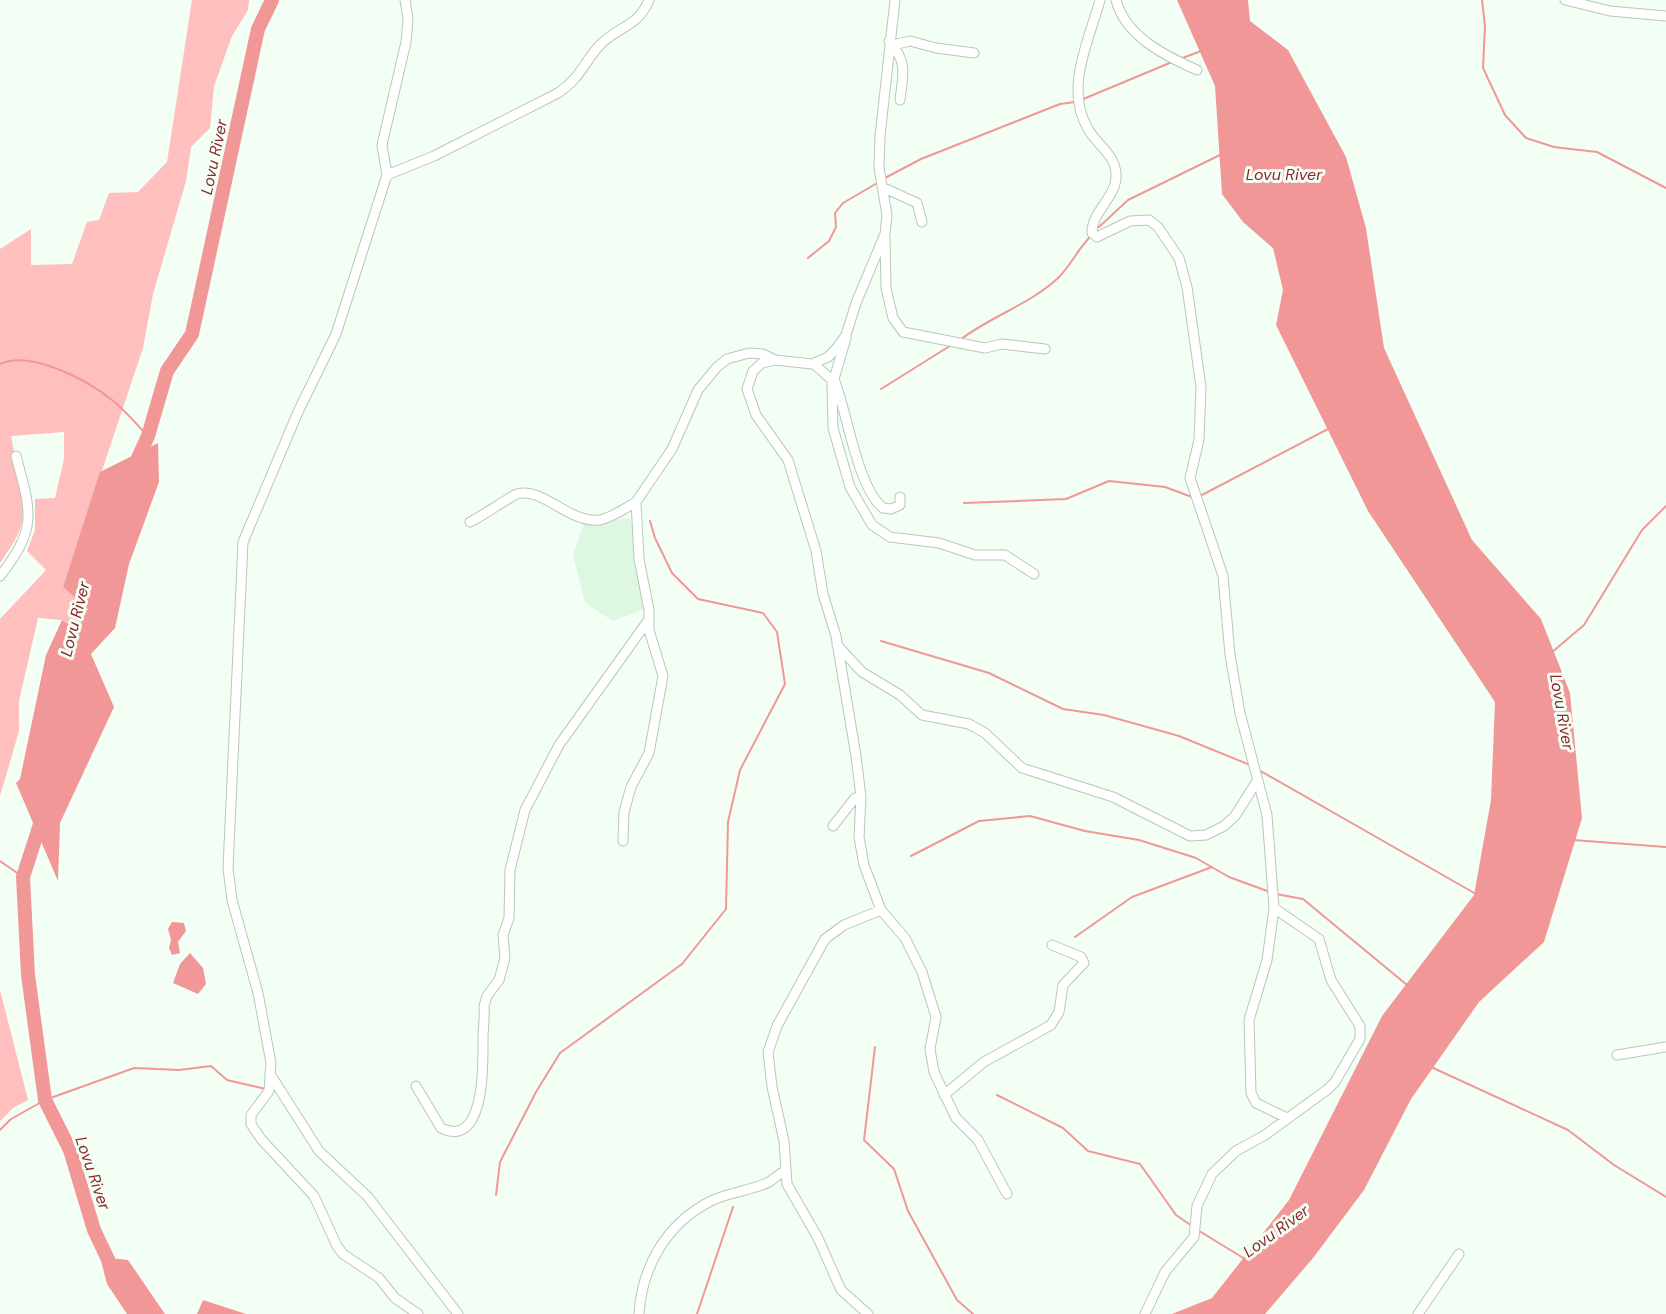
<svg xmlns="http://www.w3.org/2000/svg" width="1666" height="1314" font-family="'DM Sans',sans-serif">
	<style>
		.built { fill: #ddf7e1 }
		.green { fill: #ffbfbe }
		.water { fill: #f29797 }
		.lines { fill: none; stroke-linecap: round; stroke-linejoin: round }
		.stream { stroke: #f29797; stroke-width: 2 }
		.river { stroke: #f29797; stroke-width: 14 }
		.minor-casing { stroke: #b6c9b9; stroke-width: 11 }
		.minor { stroke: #fff; stroke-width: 9 }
		.labels { text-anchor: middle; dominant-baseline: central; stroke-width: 6; stroke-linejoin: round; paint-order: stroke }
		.water-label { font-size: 16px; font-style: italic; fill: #8e242f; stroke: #f3fff5 }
	</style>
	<rect width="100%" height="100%" fill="#f3fff5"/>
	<path class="built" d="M630,518l14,91 -31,12 -28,-18 -12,-48 11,-32z"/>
	<path class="green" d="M192,0h57l-1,10 -16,26 -18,50 -4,42 -19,19 -5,34 -33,113 -10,54 -80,239 25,21 -12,22 -14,-10 -24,-2 -19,83v30l-19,65v-177l46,-49 -19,-19 8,-21v-31l20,-1 9,-39v-27l-53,4c4,23 17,67 10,90 -4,13 -13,25 -21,37v-314l31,-20v36l41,-1 15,-42 12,-2 10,-27 29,-1 29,-30z
		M0,990l28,110 -15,8 -13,13z"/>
	<path class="water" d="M1177,0h71l2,21 38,29 58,107 20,71 18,120 88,192 69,79 29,74 12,125 -38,124 -65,60 -68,97 -47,91 -51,68 -48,56h-93l40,-16 77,-98 93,-184 92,-121 17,-95 4,-98 -127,-191 -92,-186 7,-35 -10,-42 -30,-26 -21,-28 -7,-108z
		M158,443l1,39 -30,82 -14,64 -24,26 23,53 -54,116 -2,58 -42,-98 4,-4 26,-124 16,-35 14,10 12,-21 -25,-22 37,-115z
		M172,922l12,1 2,8 -8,11 2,11 -8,2 -3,-7 2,-8 -3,-11z
		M190,953l13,15 3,16 -8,10 -25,-11 7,-19z
		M100,1257l28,3 37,54h-38l-20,-30z
		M203,1300l43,14h-49z"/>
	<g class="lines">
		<path class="stream" d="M1482,0l3,26 -2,42 22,47 21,23 28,9 43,5 69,36
			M1180,59l21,-8
			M1081,100l91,-38
			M883,179l38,-20 139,-55 15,-2
			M1099,227l29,-27 94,-46
			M808,258l21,-17 7,-14 -1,-14 8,-10 36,-21
			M960,340c31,-24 71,-36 99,-63 12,-12 19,-28 31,-40
			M0,364c31,-14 87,16 112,36 13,10 24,24 36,36
			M881,389l72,-45
			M1200,496l128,-67
			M964,503l102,-4 43,-18 56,6 27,10
			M881,641l108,32 74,36 41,6 75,21 71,29
			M1551,653l33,-28 58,-95 24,-24
			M1257,769l219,125
			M1573,840l93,7
			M911,856l68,-35 51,-5 55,15 54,9 57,18 33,19 41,15
			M0,861l23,16
			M1276,894l27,5 104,86
			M1075,937l57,-40 80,-30
			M875,1047l-11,93 30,29 14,42 49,89 16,14
			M1431,1067l137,63 46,35 52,32
			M997,1095l66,33 25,23 52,13 36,51 16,11
			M0,1130l11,-11 34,-19 89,-32 45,2 32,-4 16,14 39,9
			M496,1195l4,-33 36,-70 24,-39 122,-89 44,-55 2,-87 12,-52 45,-86 -8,-52 -14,-19 -65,-14 -26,-26 -17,-35 -5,-17
			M1196,1229l49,30
			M697,1314l36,-107"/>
		<path class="river" d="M134,467l14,-31 19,-65 25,-37 66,-305 14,-29
			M42,818l-19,59 5,98 17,125 25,50 24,80 20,42"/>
		<defs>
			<path id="minor" d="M405,0l3,19 -2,23 -24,103 5,30 -51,159 -38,78 -55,130 -15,326 4,32 26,93 13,70 -2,28 -18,24v9l10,15 53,57 23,50 6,8 36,24 16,20 23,16
				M895,0l-15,136 -1,32 8,47 -2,19 -29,69 -10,32 -10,14 -8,8 -16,7 -37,-4 -13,3 -9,8 -6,18 9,26 32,45 28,91 7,43 13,42 20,120 5,41 -2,40 5,28 17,45 24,28 17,34 14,45 -6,32 4,23 7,15 15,31 22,22 29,54
				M1100,0c-11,41 -36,88 -12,129 9,16 28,26 28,46 1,22 -25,37 -24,58l5,4 33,-16 19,-1 9,7 21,31 8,29 14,100 -2,53 -9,38 33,98 7,79 10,58 27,102 7,93 45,31 12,41 29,46v13l-25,43 -7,7 -63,46 -29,16 -24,23 -15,32 -3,31 -29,35 -20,42
				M1116,0c9,36 49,56 81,70
				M1565,0l45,11 56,5
				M889,41c19,21 14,33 11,59
				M893,45l17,-4 26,7 38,5
				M387,175l47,-19 124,-63c25,-17 26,-32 43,-49 19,-19 37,-17 48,-44
				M882,187l35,16 5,19
				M885,238l1,50 7,30 10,14 82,16 17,-4 43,5
				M846,338l-14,48 1,42 17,59 22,38 18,12 49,6 36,12h30l29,19
				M814,364l19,17
				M834,379c13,32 23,108 49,129l8,1 9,-4v-8
				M470,522c11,-5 41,-26 47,-28 27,-7 51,29 82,26 13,-2 26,-12 37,-18
				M0,576c38,-48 31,-64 16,-120
				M837,645l25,27 38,23 22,20 47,9 16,9 37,35 91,29 77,39 16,-1 18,-9 11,-10 22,-35
				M833,826l22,-28 6,-1
				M623,841l1,-29 7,-25 18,-34 14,-77 -14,-46v-20l-10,-51 -3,-57 36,-53 26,-59 19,-23 10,-8 22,-6 14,1 12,6
				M1274,908l-7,52 -18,60 2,73 5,10 31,15
				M1617,1055l49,-8
				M270,1074l49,77 49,46 90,117
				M416,1086l25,42c45,22 42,-67 42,-89 0,-11 2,-22 1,-33l3,-10 12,-16 6,-22 -2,-23 6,-17 1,-48 15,-60 34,-65 88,-123
				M944,1095l40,-33 67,-37 8,-13 4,-27 21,-22 -3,-6 -29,-12
				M639,1314c3,-48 28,-91 72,-113 18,-9 40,-10 58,-19 5,-3 9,-8 15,-10
				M868,1314l-27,-24 -23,-52 -31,-54 -3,-43 -12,-54 -4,-35 9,-26 48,-87 19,-14 37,-15
				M1418,1314l41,-60"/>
		</defs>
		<use href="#minor" class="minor-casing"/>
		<use href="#minor" class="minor"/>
	</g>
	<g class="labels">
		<g class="water-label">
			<text transform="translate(214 157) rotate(-78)">Lovu River</text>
			<text x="1284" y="174">Lovu River</text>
			<text transform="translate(75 619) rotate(-76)">Lovu River</text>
			<text transform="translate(1562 712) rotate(80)">Lovu River</text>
			<text transform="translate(93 1173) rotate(71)">Lovu River</text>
			<text transform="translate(1276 1231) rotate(-36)">Lovu River</text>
		</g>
	</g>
</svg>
